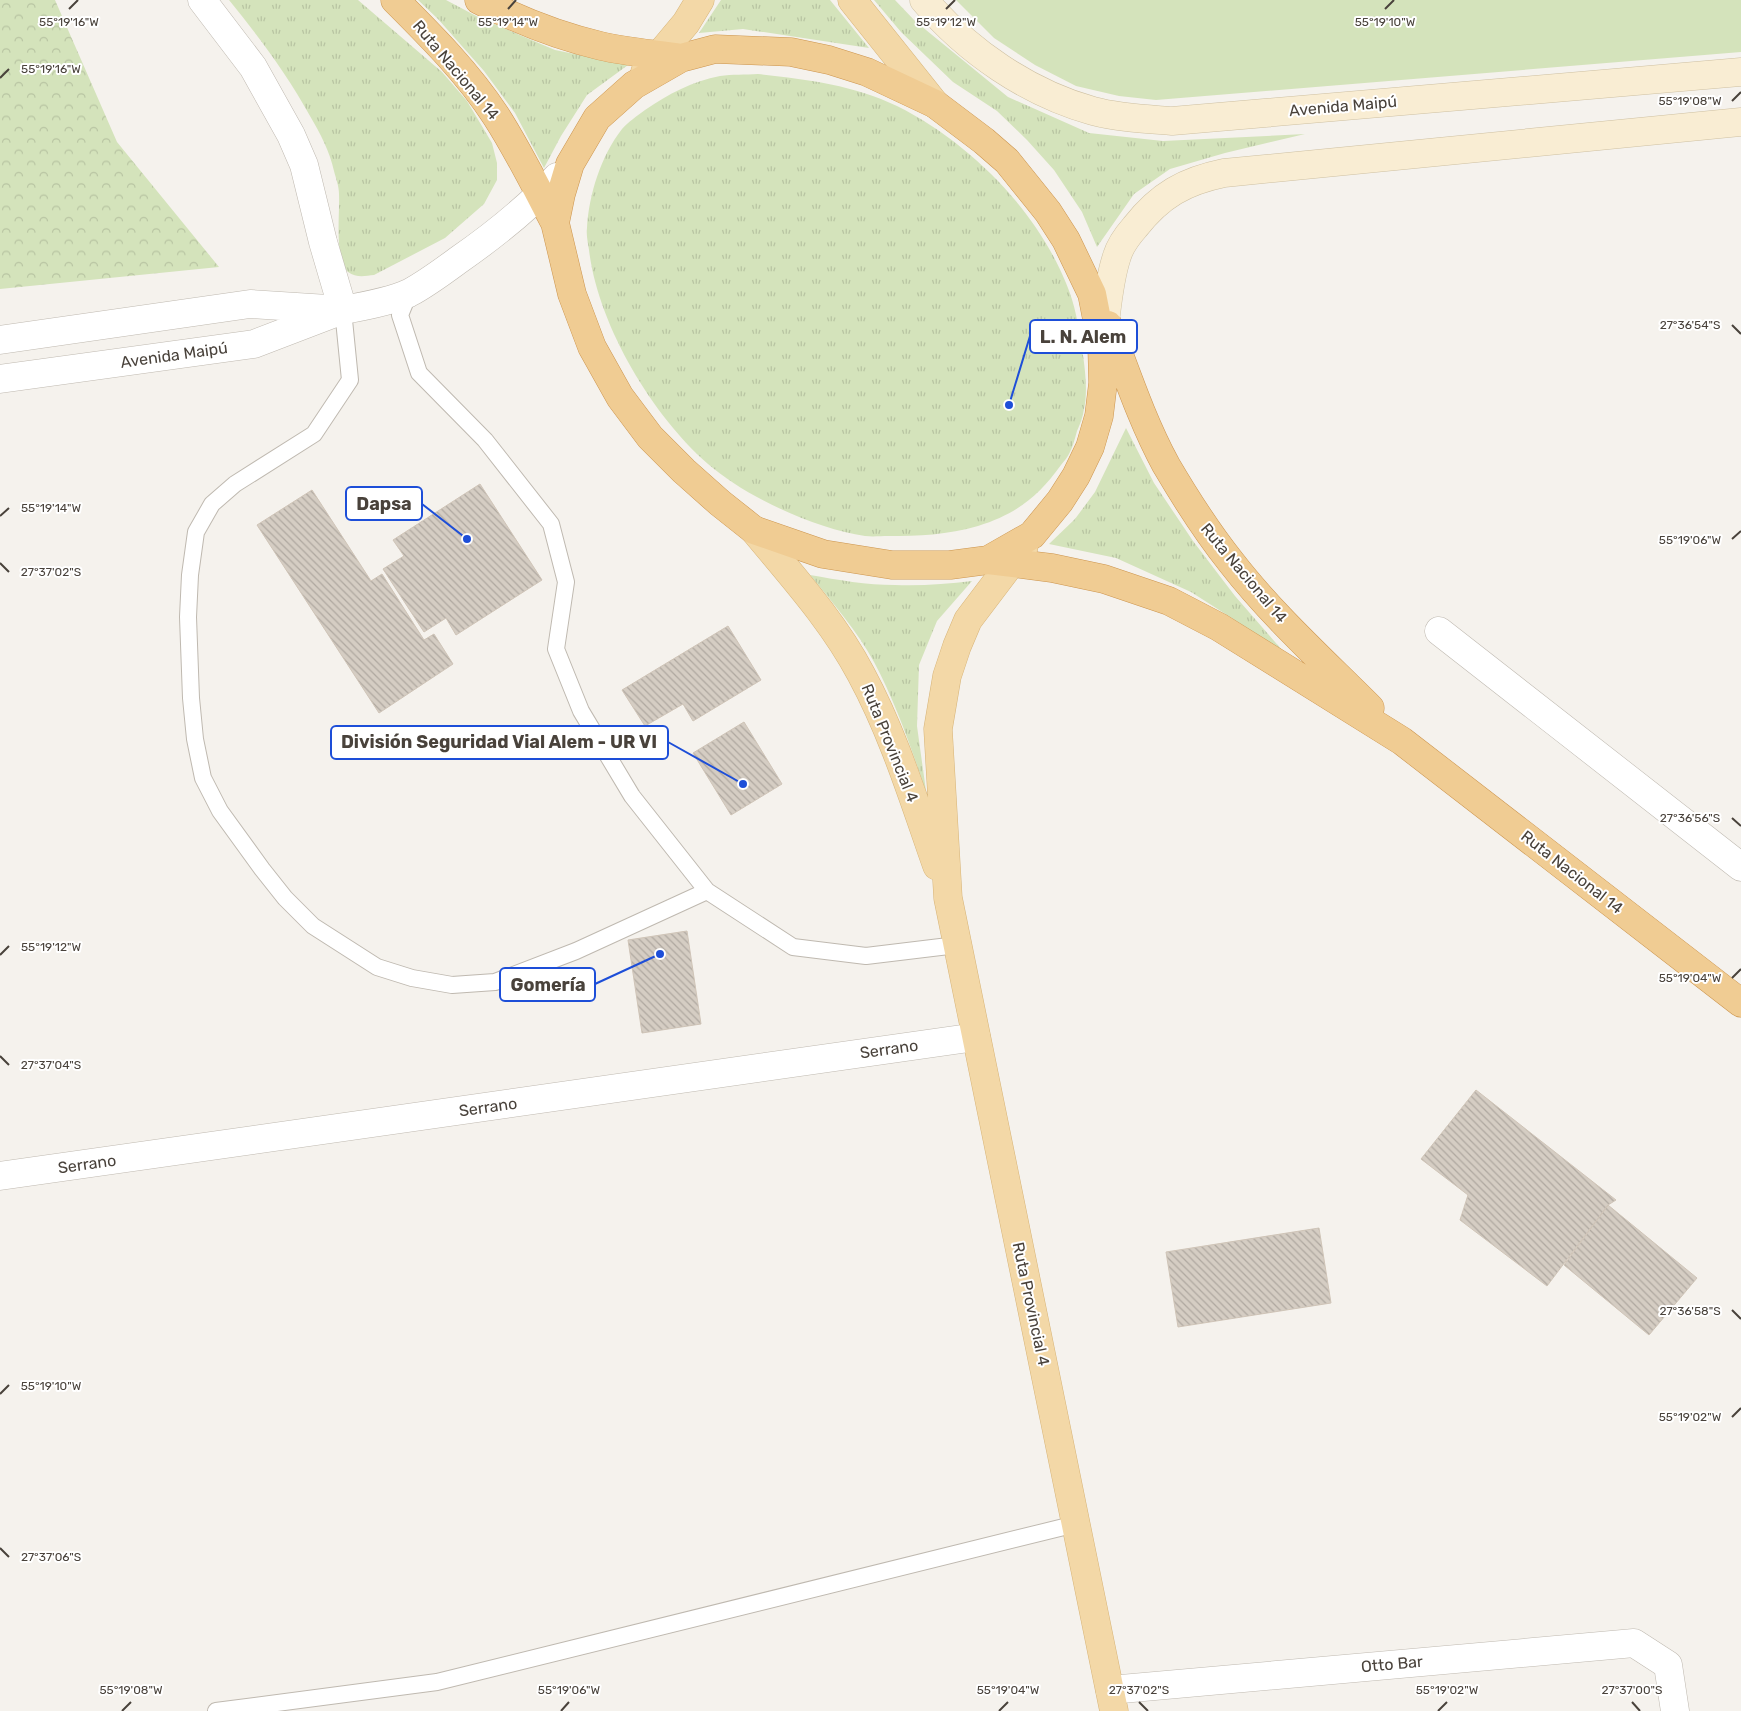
<svg xmlns="http://www.w3.org/2000/svg" width="1741" height="1711" font-family="Rubik,sans-serif">
	<style>
		.grass { fill: url(#grass-tufts) }
		.forest { fill: url(#forest-crowns) }
		.green { fill: #d4e3bb }
		.building { fill: url(#building-back-hatch); stroke: #cfc4b7 }
		.lines { fill: none; stroke-linecap: round; stroke-linejoin: round }
		.service-casing { stroke: #bfb9b0; stroke-width: 18 }
		.minor-casing { stroke: #bfb9b0; stroke-width: 29 }
		.secondary-casing { stroke: #cec0a2; stroke-width: 29 }
		.primary-casing { stroke: #d7b478; stroke-width: 29 }
		.trunk-casing { stroke: #cc954f; stroke-width: 29 }
		.service { stroke: #fff; stroke-width: 16 }
		.minor { stroke: #fff; stroke-width: 28 }
		.secondary { stroke: #f9edd3; stroke-width: 28 }
		.primary { stroke: #f3d8a7; stroke-width: 28 }
		.trunk { stroke: #f0cc93; stroke-width: 28 }
		.ticks { fill: none; stroke: #49423b; stroke-width: 2 }
		.labels { text-anchor: middle; dominant-baseline: central; stroke-width: 4; stroke-linejoin: round; paint-order: stroke }
		.street-label { font-size: 16px; fill: #49423b; stroke: #fff }
		.ticks-label { font-size: 12px; text-anchor: middle; fill: #49423b; stroke: #fff; stroke-width: 4; stroke-linejoin: round; paint-order: stroke }
		.leader { fill: none; stroke: #1d4ed8; stroke-width: 2 }
		.callout-dot { fill: #1d4ed8; stroke: #fff; stroke-width: 2 }
		.callout { fill: #fff; stroke: #1d4ed8; stroke-width: 2 }
		.callout-label { font-size: 18px; text-anchor: middle; font-weight: bold; fill: #49423b }
	</style>
	<defs>
		<pattern id="grass-tufts" width="24" height="20" patternUnits="userSpaceOnUse" patternTransform="scale(1.25)"><rect width="24" height="20" fill="#d4e3bb"/><path d="M3 7l-1-3M5 7V3M7 7l1-3M15 17l-1-3M17 17v-4M19 17l1-3" fill="none" stroke="#b8c4a2"/></pattern>
		<pattern id="forest-crowns" width="20" height="18" patternUnits="userSpaceOnUse" patternTransform="scale(1.25)"><rect width="20" height="18" fill="#d4e3bb"/><path d="M2 6a3 3 0 1 1 6 0M12 15a3 3 0 1 1 6 0" fill="none" stroke="#b8c4a2"/></pattern>
		<pattern id="building-back-hatch" width="6" height="6" patternUnits="userSpaceOnUse" patternTransform="scale(1.25)"><rect width="6" height="6" fill="#d5cdc3"/><path d="M-1 5l2 2M0 0l6 6M5-1l2 2" fill="none" stroke="#afa8a0"/></pattern>
	</defs>
	<rect width="100%" height="100%" fill="#f5f2ed"/>
	<path class="grass" d="M229,0h129l84,72 25,29 25,42 5,20v17l-13,24 -39,34 -71,37c-9,1 -18,3 -26,-3 -14,-13 -8,-59 -9,-78 0,-8 -3,-15 -5,-23 -4,-19 -14,-38 -24,-55 -23,-42 -51,-79 -81,-116z
		M418,0h28l34,18 75,32 73,15 -41,30 -26,41 -17,32 -29,-55 -31,-42 -46,-52z
		M721,0h109l39,48 -126,-19 -44,4z
		M874,0h21l20,21 93,76 81,36 74,8 142,-7 -80,19 -55,16 -36,25 -37,53 -15,-35 -28,-42 -27,-30 -30,-29 -44,-29 -52,-50z
		M758,74c47,5 96,11 139,32 72,36 139,103 169,177 9,21 13,44 16,66 3,18 6,43 2,60 -1,8 -4,15 -7,22 -2,7 -4,15 -7,21 -2,5 -6,9 -9,13 -23,32 -45,49 -83,61 -30,9 -60,10 -90,10 -7,0 -15,1 -23,0 -49,-7 -119,-39 -157,-72 -56,-49 -110,-139 -119,-214 -1,-7 -3,-15 -2,-22 2,-34 14,-72 35,-99 6,-7 15,-13 23,-19 23,-16 48,-29 75,-34 12,-2 25,-1 38,-2z
		M1126,428l28,55 39,58 42,55 47,54 -91,-58 -75,-34 -67,-14 26,-25 20,-27z
		M810,575c28,5 57,10 85,10 26,1 52,-1 77,-4l-35,40 -18,44 -2,61 9,65c-15,-43 -30,-88 -52,-129 -17,-31 -41,-59 -64,-87z"/>
	<path class="forest" d="M0,0h55l62,142 102,125 -219,22z"/>
	<path class="green" d="M956,0h785v52l-585,48 -37,-4 -43,-10 -41,-21 -41,-27z"/>
	<path class="building" d="M480,484l62,96 -86,55 -10,-17 -22,14 -41,-63 21,-13 -11,-16z
		M312,490l59,91 11,-7 42,66 10,-6 19,30 -74,49 -122,-188z
		M728,626l33,54 -68,41 -10,-17 -38,22 -23,-36z
		M744,722l38,62 -51,31 -38,-62z
		M687,931l14,93 -59,9 -14,-93z
		M1476,1090l140,110 -8,5 -61,81 -87,-66 8,-25 -47,-36z
		M1608,1205l89,73 -48,57 -85,-70z
		M1319,1228l12,75 -153,24 -12,-75z"/>
	<g class="lines">
		<defs>
			<path id="service" d="M409,293l-9,22 19,58 66,67 66,84 15,58 -10,67 25,62 51,85 75,95 86,56 73,9 91,-11
				M343,310l7,70 -36,54 -79,50 -23,20 -16,28 -6,43 -2,42 3,81 4,41 8,39 17,33 42,58 23,29 28,28 64,41 35,11 40,7 43,-3 81,-31 131,-60
				M216,1711l221,-29 639,-158"/>
			<path id="minor" d="M202,0l51,67 38,68 13,30 19,77 20,68
				M0,340l250,-36 93,6c17,-3 51,-10 66,-17 17,-9 33,-21 48,-32 36,-25 70,-52 100,-84
				M0,379l254,-35 81,-31
				M1439,631l302,236
				M0,1176l976,-139
				M1110,1690l524,-47 34,22 7,46"/>
			<path id="secondary" d="M924,0c43,51 104,93 169,111 26,7 53,8 79,10l569,-49
				M1103,339c4,-28 5,-56 14,-83 3,-10 11,-21 18,-29 25,-32 50,-46 89,-54l517,-51"/>
			<path id="primary" d="M852,0l83,104
				M645,72l41,-49 14,-23
				M754,530c38,46 79,91 107,144 33,61 53,127 76,192
				M1024,546l-56,74 -11,26 -10,30 -9,53 10,169 166,813"/>
			<path id="trunk" d="M395,0c36,36 73,73 101,116 22,34 40,71 59,107
				M479,0c39,20 79,36 122,46 26,6 53,8 80,12
				M715,49l76,3 38,8 38,12 68,32 49,37 23,20 41,51 18,28 26,54 10,51 1,38 -4,33 -9,31 -14,29 -16,25 -28,34 -44,25 -38,5h-58l-69,-11 -69,-24 -34,-27 -36,-32 -34,-34 -30,-40 -28,-50 -20,-53 -17,-71 6,-29 9,-30 27,-46 37,-33 47,-27z
				M1108,325c18,47 34,96 58,140 20,34 41,67 65,97 41,53 92,99 139,146
				M988,560l64,8 52,11 65,22 50,26 183,114 339,262"/>
		</defs>
		<use href="#service" class="service-casing"/>
		<use href="#minor" class="minor-casing"/>
		<use href="#secondary" class="secondary-casing"/>
		<use href="#primary" class="primary-casing"/>
		<use href="#trunk" class="trunk-casing"/>
		<use href="#service" class="service"/>
		<use href="#minor" class="minor"/>
		<use href="#secondary" class="secondary"/>
		<use href="#primary" class="primary"/>
		<use href="#trunk" class="trunk"/>
	</g>
	<path class="ticks" d="M69,9l9,-9M508,9l8,-9M946,9l9,-9M1385,9l9,-9M0,78l9,-9M1732,101l9,-9M1732,325l9,9M0,516l9,-8M1732,539l9,-8M0,563l9,9M1732,818l9,8M0,955l9,-9M1732,978l9,-9M0,1056l9,9M1732,1310l9,9M0,1394l9,-9M1732,1417l9,-9M0,1548l9,9M1139,1702l9,9M1632,1702l8,9M122,1711l9,-9M561,1711l8,-9M999,1711l9,-9M1438,1711l9,-9"/>
	<g class="labels">
		<g class="street-label">
			<text transform="translate(456 70) rotate(50)">Ruta Nacional 14</text>
			<text transform="translate(1343 106) rotate(-5)">Avenida Maipú</text>
			<text transform="translate(174 355) rotate(-8)">Avenida Maipú</text>
			<text transform="translate(1244 573) rotate(50)">Ruta Nacional 14</text>
			<text transform="translate(890 743) rotate(68)">Ruta Provincial 4</text>
			<text transform="translate(1572 872) rotate(38)">Ruta Nacional 14</text>
			<text transform="translate(889 1049) rotate(-8)">Serrano</text>
			<text transform="translate(488 1107) rotate(-8)">Serrano</text>
			<text transform="translate(87 1164) rotate(-8)">Serrano</text>
			<text transform="translate(1031 1304) rotate(78)">Ruta Provincial 4</text>
			<text transform="translate(1392 1664) rotate(-5)">Otto Bar</text>
		</g>
	</g>
	<g class="ticks-label">
		<text x="69" y="26">55°19'16"W</text>
		<text x="508" y="26">55°19'14"W</text>
		<text x="946" y="26">55°19'12"W</text>
		<text x="1385" y="26">55°19'10"W</text>
		<text x="51" y="73">55°19'16"W</text>
		<text x="1690" y="105">55°19'08"W</text>
		<text x="1690" y="329">27°36'54"S</text>
		<text x="51" y="512">55°19'14"W</text>
		<text x="1690" y="544">55°19'06"W</text>
		<text x="51" y="576">27°37'02"S</text>
		<text x="1690" y="822">27°36'56"S</text>
		<text x="51" y="951">55°19'12"W</text>
		<text x="1690" y="982">55°19'04"W</text>
		<text x="51" y="1069">27°37'04"S</text>
		<text x="1690" y="1315">27°36'58"S</text>
		<text x="51" y="1390">55°19'10"W</text>
		<text x="1690" y="1421">55°19'02"W</text>
		<text x="51" y="1561">27°37'06"S</text>
		<text x="131" y="1694">55°19'08"W</text>
		<text x="569" y="1694">55°19'06"W</text>
		<text x="1008" y="1694">55°19'04"W</text>
		<text x="1139" y="1694">27°37'02"S</text>
		<text x="1447" y="1694">55°19'02"W</text>
		<text x="1632" y="1694">27°37'00"S</text>
	</g>
	<path class="leader" d="M1009 405L1030 336M467 539L422 504M743 784L668 742M660 954L595 984"/>
	<g class="callout-dot">
		<circle cx="1009" cy="405" r="5"/>
		<circle cx="467" cy="539" r="5"/>
		<circle cx="743" cy="784" r="5"/>
		<circle cx="660" cy="954" r="5"/>
	</g>
	<g class="callout">
		<rect x="1030" y="320" width="107" height="33" rx="5"/>
		<rect x="346" y="487" width="76" height="33" rx="5"/>
		<rect x="331" y="726" width="337" height="33" rx="5"/>
		<rect x="500" y="968" width="95" height="33" rx="5"/>
	</g>
	<g class="callout-label">
		<text x="1083" y="343">L. N. Alem</text>
		<text x="384" y="510">Dapsa</text>
		<text x="499" y="748">División Seguridad Vial Alem - UR VI</text>
		<text x="548" y="991">Gomería</text>
	</g>
</svg>
